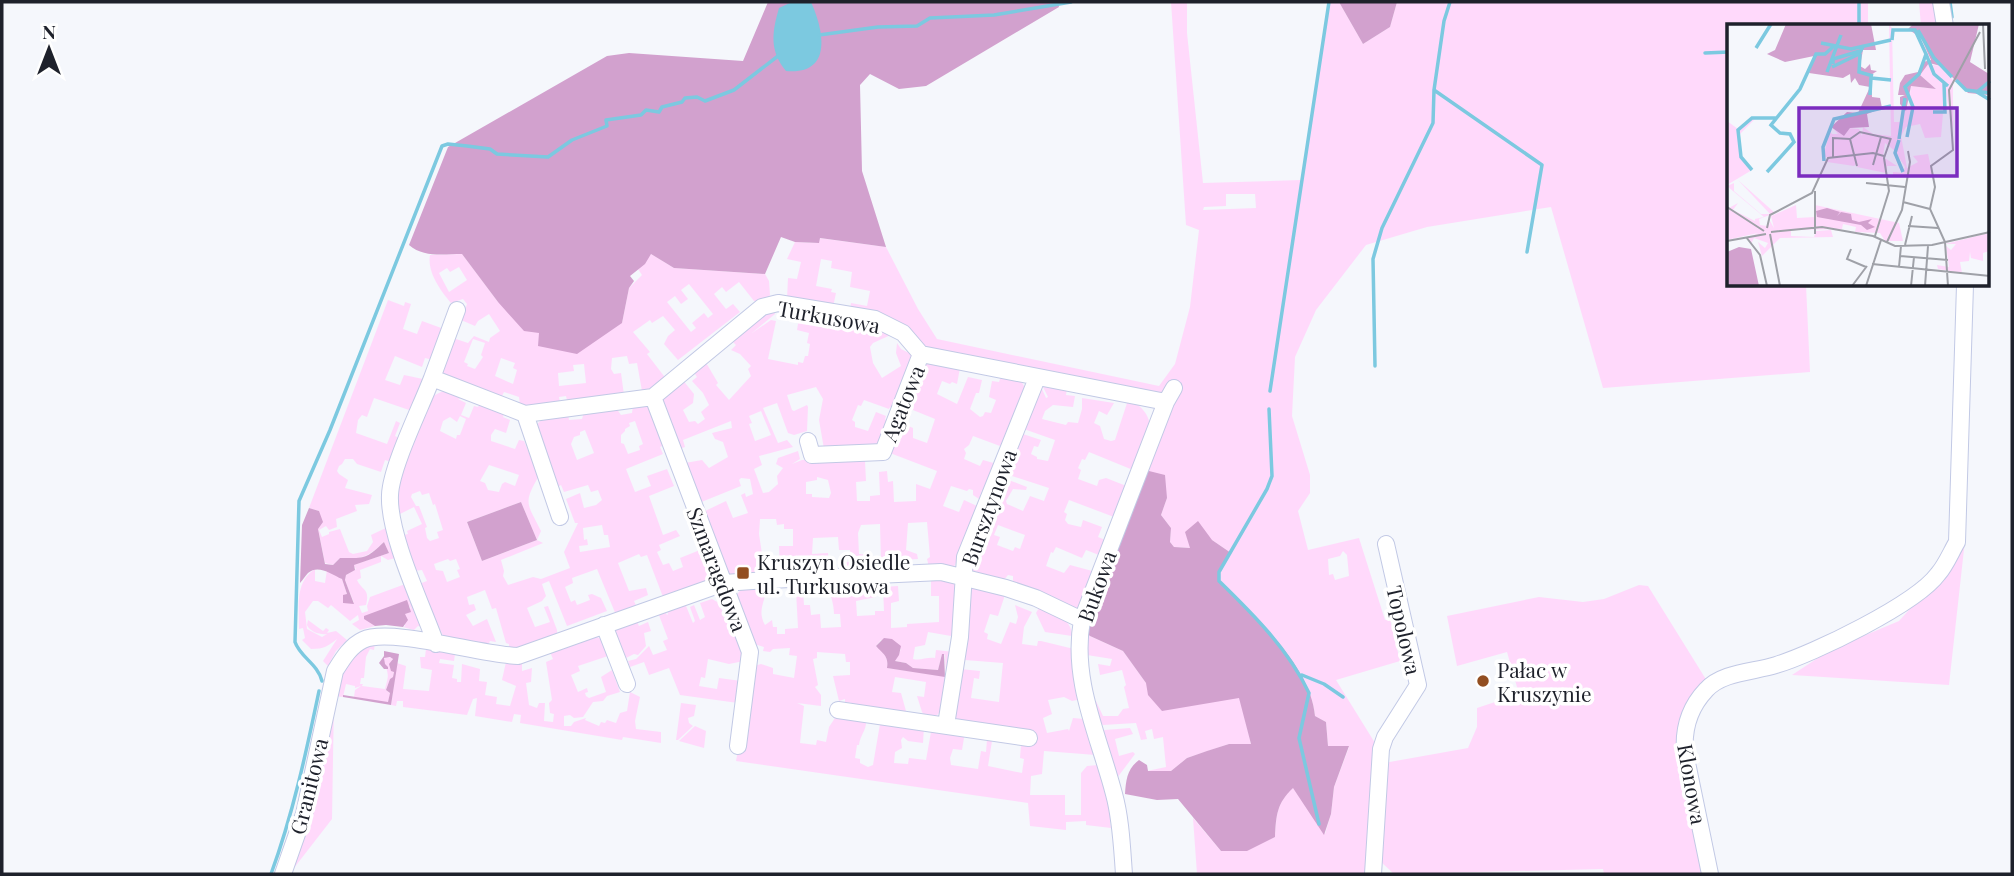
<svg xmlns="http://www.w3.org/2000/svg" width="2014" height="876" font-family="'Playfair Display',serif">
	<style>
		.green { fill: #ffd9fb; fill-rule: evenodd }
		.forest { fill: #d2a1ce }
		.water { fill: #7cc9e0 }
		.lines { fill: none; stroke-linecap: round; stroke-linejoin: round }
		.stream { stroke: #7cc9e0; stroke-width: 3.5 }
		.minor-casing { stroke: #c2c9e5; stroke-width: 18 }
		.minor { stroke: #fff; stroke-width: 16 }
		.poi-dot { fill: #924e21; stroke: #fff; stroke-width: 2.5 }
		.labels { text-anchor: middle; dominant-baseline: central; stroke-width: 7; stroke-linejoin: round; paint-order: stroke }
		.street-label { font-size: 21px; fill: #1e212b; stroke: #fff }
		.poi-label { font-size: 21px; fill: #1e212b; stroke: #fff; text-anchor: start }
		.inset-river { fill: none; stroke: #7cc9e0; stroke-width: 3.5 }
		.inset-road { fill: none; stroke: #9fa1a8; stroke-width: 2 }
		.view { fill: #7b2cbf; fill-opacity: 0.15; stroke: #7b2cbf; stroke-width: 3.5 }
		.inset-edge { fill: none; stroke: #1e212b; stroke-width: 3.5 }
	</style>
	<rect width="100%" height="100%" fill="#f5f7fc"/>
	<path class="green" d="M1171,2h16v31l16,150 98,-3 28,-178h10l24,42 27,-17 7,-25h471v24h-139v259h77l4,87 -207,16 -52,-181 -124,20 -61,18 -50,65 -21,47 -3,59 18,59v18l-12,18 10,39 51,-12 26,82 5,-1 10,42 -64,19 39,63 -7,131h-171l-4,-56 28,33 54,-14c1,-22 2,-34 18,-50l32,47 6,-20 3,-27 15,-40 -21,-1 -2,-24 -11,-6c-4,-50 -61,-101 -96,-135v-9l12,-19 -19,-13 -22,8 -16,-1 -4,-5 1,-14 -10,-13 6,-17 -22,-28 28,-73 -247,-48 -25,-26 -51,-13 1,-7 16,3 3,-15 -20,-4 2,-15 -21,-4 1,-7 -11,-2 -5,27 16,3 -1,3 5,1 -3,14 -46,-8 1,-21 9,1 4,-17 -14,-3 8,-17 23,1 1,-5 67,9 32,62 19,30 222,47 16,-22 15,-57 9,-77 -13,-5zM1226,194h29l1,14 -53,2 1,-3 22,-1zM1343,551l4,4 2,21 -14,4 -2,-6 -4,1 -1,-16 12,-3z
		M1919,2h24l2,24h-24z
		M462,254l36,48 124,21 7,-35 13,-13 -4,-6 13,-15 23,14 91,6 4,7 1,14 -5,6h-11l-15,-19 -13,10 -4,-5 -8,7 12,15 7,-5 7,8 -62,48 -14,-16 4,-8 7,-6 -12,-14 -11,7 -2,-3 -17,12 17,20 -3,2 20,26 -22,13 -3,-2 -5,-28 -8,1 -2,-8 -15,2 -1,11 3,5 7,-1 3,22 -56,9 -2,-8 -7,1 1,5 -25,6 -15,-3 -1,-8 -15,-5 -3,6 -60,-23 12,-37 15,5 6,-7 15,6 1,-4 10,-7 -11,-17 -11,7 -3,5 -14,-6 6,-16 -4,-5 -12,4c-11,-13 -24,-31 -21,-48zM459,267l8,13 -18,12 -10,-19 8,-5 3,4zM689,284l24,30 -5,4 -4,-5 -12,10 4,5 -5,4 -24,-30 8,-6 6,8 7,-5 -7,-9zM473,339l12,4 -4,12 2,2 -8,12 -8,-3 1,-2 -4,-2zM501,358l14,5 -2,5 4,2 -4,14 -18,-8zM584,364l2,19 -27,3 -1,-13 16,-2 -1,-6z
		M388,300l16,6 1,-4 6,2 -8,25 14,5 5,-13 22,8 -11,31 -8,-2 -3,9 -27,-11 -10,24 15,5 4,-10 19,4 1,3 -12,29 -38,-13 -7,19 -5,-2 -4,5 -2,13 31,11 9,-23 4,2 -5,13 7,4 -8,23 -9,-3 -4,12 -24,-8 -4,-5h-8l-3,5 -3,2 -2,5 2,3 9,6 -3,8 27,7 -3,9 -14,1 2,6 -21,8 1,8 -8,3 -3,-4 -7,4 3,7 7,-3v-2l11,-3 9,23 4,2 14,-3 6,-9 -2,-7 17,-8 7,31 -7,2 -7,-4v6l-21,8 1,8 -4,2c6,12 13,8 9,25l-7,1 3,7 6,-2 -1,-5 3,-9 38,-14 14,44 -4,-1 -4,4 -11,-3 2,-1v-13l6,-5 -5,-5 -36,18 5,5 -15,4 -8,-6 7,-4 -1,-5 -8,6 -19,-16 -3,3 -10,-7h-5l-8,11 2,17 15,8 5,-3c-7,1 -17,-2 -20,-9l1,-5 15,11 3,-3 3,2 -2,3 9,-2 11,9 -11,11 -8,15 -5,-5 14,-22c-9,7 -13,10 -26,10l-9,-9 3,-2 -2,-10 -4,1c0,-24 -4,-47 16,-60v12l10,2 2,-13 15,9 5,15 7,9 -9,-23 1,-5 10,-6 -3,-4 36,-12 -5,-11c-14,14 -25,19 -44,16l-7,7 -8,-2 -7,-34 1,-18 -10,-3z
		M774,309l1,5 -23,19 19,-13 5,1 -8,38 30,6v-3l5,1 2,-7h3l2,-12 -3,-1 2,-10 -12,-3 3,-18 73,12 22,9 -22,10 -3,4 3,16 9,15 19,-12 -5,-13 1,-10 4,6 12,6 -18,53 -5,-1 -1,2 -25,-9 -3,6 -3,-1 -6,15 3,2v5l13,4 8,-19 10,4 -1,3 4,4 -12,24 -53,2 -5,-29 4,-21 -7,-12 -29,8 5,15 2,1 13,-6 1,2 -1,24 -13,4 -6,-2 -11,-30 -14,5 15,35 9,-3 6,7 -34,9 3,9 -8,4 9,24 6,-1 9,-8 -1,-8 6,-8 -7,-4 2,-6 20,-7 2,8 -8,5 10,-4 51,-2v3h12l1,20 -10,1 1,19h13v-5l10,-1 -1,-23 8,-1 1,11 5,-1 1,21 22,-1v-17l14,5 7,-18 -47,-18 12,-30 11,5v10l14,5 8,-24 -27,-11 14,-41 8,-5 30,6 -3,16 -5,-2 -2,2 -8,-3 -5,13 20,10 11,-27 14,3 -3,13h-3l-6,16 10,8 3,-1 2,-4 6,1 5,-13 -7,-3 3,-16 7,1 2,-6c11,2 21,1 24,13l-19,56 -4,-1 -2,2 -27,-10 -4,9 -5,4 2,4 -2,6 16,7 3,-6 14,4 -10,28 -5,-2 -3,9 -6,-4v-5l-4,-1 -2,2 -16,-5 -8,20 16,6 5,-12 13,6 -3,6 3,2 -23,53h-25l-2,-8 3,-2 -3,-35 -19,1 -2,27 11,4 1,5 -37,2 -1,-37 -19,1 -3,8 1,21 12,1v13l-31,2 -2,-7 12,-1v-12h-11l-1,-13 -25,1 -1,16 16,-1 1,18 -31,1 -1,-9 -1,9 -16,1 -1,-27h14v-17h-9v-5l-7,1 -1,-6h-16l-1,15 6,40 -38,2 -24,-64 23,-11 7,17 15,-5 -7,-18 4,-2 1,4 7,-3 -3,-15 -9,-1 -2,2 2,6 -42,17 -14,-40 17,-3 7,8 19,-11 -5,-15 -8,-3 -3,-6 20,-5 -1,-7 -48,19 2,7 -6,2 -17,-46 1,-5 19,-19 12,15 -1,9 -10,7 6,12 6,-1 3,3 7,-5 -4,-7 8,-7 -6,-12 -11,-12 5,-4 -4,-6 12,-10 13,22 -2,2 13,15 22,-24 -3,-7 3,-3 -11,-12 -9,-4 5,-5 -5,-5 23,-20zM761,411l10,24 -16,6 -6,-17 3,-1 -3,-7zM817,477l11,3 3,13 -2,5 -17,-1v-3h-6v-12l11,-2z
		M1046,386l21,2 -1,7 9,1 -2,11 -20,-2 -8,6 -3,8 24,6 2,-3 10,1 4,-14v-11l32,5 -7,12 -8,-4 -5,12 6,3 4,13 7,2 4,-1 13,-40c12,3 24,17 22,31 -1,12 -12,27 -17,39l-44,-18 -4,8 -3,-1 -4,9 3,2 -3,9 19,7 2,-6 7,-2 23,9 -15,30 -45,-17 -5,12 3,2 -2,6 3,4 13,3 2,-7 19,7 -4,10 10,4 -9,14 -13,-5 -4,8 -26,-11 -3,6 -2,-1 -5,14 18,7 6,-8 26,7 -14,35 -7,2 -62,-24v-9l-5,-1 -5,6 -29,-8 -5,-7 8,-28 5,1 9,-24 -4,-2 12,-28 4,1 3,-7 21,8 -1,3 -13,-1 -7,12 1,3 16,7 7,-15 14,5 5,-13 -40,-13 2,-6 -3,4 -4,-2 19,-37 18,6 -3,7 -4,-1 -3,8 6,3v2l11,2 7,-21 -34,-12 18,-37 3,-2 4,9 2,-1 -5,-10zM998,525l27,10 -5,14 -5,-2 -2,4 -16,-6 3,-8 -6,-2z
		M445,390l18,4 -1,4 -4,1 8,4 -5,12 8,3 5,-12 4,1 3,-5 24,9 -2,6 7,3 -4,13 -11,-4 -4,6v6l24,8 4,-9 5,1 11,26v4l4,5c-17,28 -11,28 2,55l-4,9 6,3 -42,17 3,11 -1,5 5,9 25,-8 8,2 29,-11 -6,-16 14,-29h-3l-9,-24 14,-6 4,15 12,-3 6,-5 -4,-10 -7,2 -3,-7 -24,7 -3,-7 -5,3 -19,-63c7,-11 19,-10 31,-11l1,6 13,-1 2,-7 32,-4 5,7 11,-2 1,-8 16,1 18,38 -7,3 3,7 -37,15 9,23 16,-6 -4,-10 20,-7 7,17 -25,10 14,39 13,-5 4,6 -21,9 2,5 -4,2 6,13 6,-2 4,8 10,-4 -3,-9 25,-10 9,26 -6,9 -45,14 -16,-42 -6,2 -2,-3 -21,9 11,28 17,-3 2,7 -14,6 3,7 -21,7 -19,-46 -25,9 1,5 -8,4 6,15 4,-2 2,5 13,-5 -2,-5 4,-1 9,4 6,13 -40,15 -18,-45 -7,3 4,12 -4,5 -15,7 8,19 15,-5 -6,-15 4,-1 9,24v10l-48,12v-8l-3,-1 -10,-35 -4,1 -7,-19 -18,7 2,8 5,-1 2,6 -10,5 7,11 14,-7 9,23 -6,-1 -4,8 -41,-9 -26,-56 8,-3 -5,-11 -8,1 -10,-36 4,-1 -1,-3 15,-7 -8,-17 -18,9 3,-39 32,-80zM460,416l6,3 -6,16h-3l-1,4 -16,-8 3,-10 7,-4 7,5zM635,421l8,23 -4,2 1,4 -12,4 -4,-10 -3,-1v-8l4,-4v-2l5,-3 -1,-3zM585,430l9,23 -17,7 -6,-16 3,-7 6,-2v-3zM489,465l30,10 -4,11 -10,-4 -3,2 -3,8 -11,-2 -3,-7 -5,-2zM420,491l2,4 7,-2 4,12 2,-1 8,26 -6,2 2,6 -9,3 -3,-3 -2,-10 2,-1 -8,-21h-3l-5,-9 1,-3zM521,502l16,38 -55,21 -15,-39zM602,525l2,10h4l2,12 -30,5 -1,-6 9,-1 -1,-6 -3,1 -1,-12zM448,559l2,2 6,-2 4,10 -3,1 3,7 -13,5 -4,-11 -7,-1 -2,-6z
		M1966,531l-17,154 -157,-10 38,-25 69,-29 47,-52z
		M931,577l25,7v51l-5,1 -23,-4 -3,13 -10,2 -2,12c8,2 13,-2 22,-1l1,-8 18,2 -4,23h-4l-1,-20 -3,-1 -4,16 -25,-2 -7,-5 -11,-2 6,-12 -20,-9 -5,6c8,7 12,11 12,22l62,9 -8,33 -6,6 -10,1 -4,-5 -5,-16 7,1 2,-15 -31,-5 -3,15 9,1 5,18 -2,4 -52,-8v-4l-7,-1v-3l-6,2 -6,-25 17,-1v-13h-4l-1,-8 -28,-2v6l-4,1 5,26 -3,2 6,8v11l-24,-3 7,3 -4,37 16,2 1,-5 9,2 3,-15 6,-9 31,2c1,10 -6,15 -7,25h-2l-2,13 5,1v4l8,4 5,-2 7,-41 44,2 -1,17 -15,-2 -5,-4 -2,3 1,8 -7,4 -1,11 14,1 1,-6 17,2 5,-28h34l-3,18 -9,-1 -3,9 1,7 27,4 3,-18 5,1 1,-12 5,1 -4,25 34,7 2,-14 -4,-1 1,-13 12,1 2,-15 -79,-11 -2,-5 6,-46 20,2 -1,8 -5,-1 -3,20 28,4 4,-39 -38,-3 1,-6h-4l5,-63 7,-7 30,8v6l-6,18 -8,-2 -6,18 4,2 -1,5 14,5 9,-22 6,2 2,-7 -3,-12 17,7 -8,15 -2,17 15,2 1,-5h3l33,8 3,51 -5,1 -8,-4 -16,3 4,14 -9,4 4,15 21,-4 1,2 4,-13 11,1 12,36 -52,-4 -2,23 -11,2 -1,19h35v20h16v-42l6,-7 11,-1 16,57h-4l1,6 -25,-3v-4l-20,1v8l-36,-4 -2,-23 -292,-42 18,-95 7,-2 12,4v6l21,4 3,-22 -8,-1 1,-7 -17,1 -3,3 -7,-1 1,-4 -10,-3 -18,-48 6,-8 25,-4c0,16 -11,25 -2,41l7,-5 1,7h4v7h8v-5l13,-1 -2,-37 7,-1 1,15h6l1,10 9,-1 1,14 20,-1 -1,-13h-6c0,-12 -5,-21 -6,-32l46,-3 2,18 -20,4 1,15 18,-1v-4h9l-1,-24 15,-1 1,15 -8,2v25l16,-1v-3l32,-2v-26h-8z
		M1639,585l9,1 59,95 -27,57 9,75 13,61h-98l-1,-5 -209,5 -15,-14 5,-97 84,-15 9,-21v-19l42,-14 -12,-42 -50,14 -10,-50 92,-19 44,5 21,-3z
		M712,599l7,4 7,17 7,-2 11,43 -15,3 -21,-5 -3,19 -4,-1 -2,9 18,3 2,-11 22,3 -3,22 -58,-8 -11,-27 -20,7 -5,-13 -14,5 -2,-6 8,-2 13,-13 4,9 14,-5 -4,-9 5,-2 -11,-29 7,-2 3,7 1,-1 -2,-6 18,-7 9,22 2,-2 -5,-14 4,-2 6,15 5,-3 -5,-14z
		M1040,606c15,7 32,13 32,30l-27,-4 -9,-19z
		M636,619l3,7 9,-4 3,9 -7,2 2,13 -8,9 -4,-1 -8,4 -3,-8 -4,2 -6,-18 2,-5z
		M1083,630l7,6 33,15 23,32 94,15 11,46h-22l-42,14 -16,13h-24l19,-4 -3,-30 -9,2 -2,-10 -7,2 2,8 -6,1 -5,-17 -33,2c-7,-6 -9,-16 -7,-24l7,15h15l5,-7 6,-1 -5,-21 2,-2 -4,-15 -22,5 -2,-11 12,2 2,-7 -25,-4z
		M595,636l8,4 5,16 -30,10 2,5 -9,4 7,17 9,-4 1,4 -3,1 1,3 3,2 17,-6 -5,-15 11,-7 8,22 -13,4 -4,5 -10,1 -10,15 -9,1 -4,-3 -6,1v10h7l3,-4 12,-4 -1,2 14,6 2,-4 4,1 2,-3 9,3 4,-10 7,-2 3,-19 10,5 -5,24 1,8 25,3v11l-38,-6 -1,3 -102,-17 1,-8 -7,-1 -2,8 -37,-6 2,-18 -4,1 -6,16 -64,-8v-6h-6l-1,5 -5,-1 6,-42 9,3 -3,23 26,2 3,-21 -11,-2 -1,-11h5l1,-8 29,5 -1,7 -14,-2 -1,4 15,2 -2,13 5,1v3h4l1,-18 18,5 -1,12 8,1 -2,13 12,2 -1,7 14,2 6,-20 -14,-6 4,-18 16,-1v10l10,-3 -1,14 -5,1 3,22 8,3 2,-5h6l-1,18 9,1 1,-8 -4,-1 -1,-10 3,-3 -6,-38 7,-3 -3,-7z
		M375,643l-1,7 -4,-1 -4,8 -2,21h-3l-1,6h3l-1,2 23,3c4,-15 4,-14 -2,-29l3,-3 6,1 -1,13h3l-1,6 -3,2 -4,11 4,3 -2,10 -34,-6 1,-7 6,-4 -6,2v-2l-9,-2 -3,13 -9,-1 6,-20 18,-26z
		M334,699l-2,120 -38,49 16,-53z
		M681,703l15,2 -2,11 -6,2 1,5 4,3 -15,14h-2z
		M695,726l11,5 -2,17 -25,-7z
		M1130,728l3,6 -18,5 4,17 14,-4 2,2 -18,24 -15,-46 3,-2z"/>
	<path class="forest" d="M768,2h290l1,5 -133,79 -27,3 -29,-15 -10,11 2,86 24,76 -66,-9 -1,5 -24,-1 -14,-5 -16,37 -91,-6 -23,-14 -6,10 -15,12 4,5 -5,7 -7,35 -45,31 -39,-8 1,-13 -15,-2 -26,-29 -36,-48c-18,0 -38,4 -53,-9l39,-98 159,-91 22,-3 114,8z
		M1339,2h58l-7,25 -27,17z
		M1145,470l20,5 2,23 -6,17 10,13 -1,14 4,5 16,1 -5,-16 13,-11 14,19 19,13 -12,19v9c35,34 92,85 96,135l11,6 2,24h21l-15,41 -3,27 -7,21 -31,-47c-16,15 -17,27 -18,49l-28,14h-26l-43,-52 -21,1 -32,-6c1,-14 2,-25 14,-34l8,5 1,6h23l16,-13 20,-7 22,-7h22l-12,-46 -77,13 -14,-16 -2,-12 -23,-32 -33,-15 -7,-6z
		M521,502l16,38 -55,21 -15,-39z
		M309,508l10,3 4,11 -5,7 7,35 8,1 7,-7c25,0 25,2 44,-16l5,11 -35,12 1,5 -9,5 -1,5 9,24 -11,-1v-8l4,-1 -5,-15c-11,-5 -24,-15 -34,-6 -3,3 -5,7 -8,10l2,-58z
		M407,600l4,12 -6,2 3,6 -5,7 -17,-2 -11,1 -11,-7v-3z
		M884,638l8,1 9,7 -2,9 -4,6 11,2 7,5 25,2 4,-16h2l1,23 -58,-9c2,-12 -4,-14 -11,-22z
		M384,651l15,3 -8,51 -48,-8v-2l45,7 2,-9 -4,-3 4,-11 3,-2 1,-5 -3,-1 -2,-7 4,-5 -3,-2 -6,1 1,6 3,3v2h-4l-5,-6 5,-7z"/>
	<path class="water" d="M792,2h19c13,29 22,73 -25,69 -17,-20 -14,-39 -7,-63z"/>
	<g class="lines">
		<path class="stream" d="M1950,2l2,15
			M1859,26v-24
			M819,35l59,-8 39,-1 13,-8 64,-3 77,-13
			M1705,53l24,-1
			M1434,90l108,75 -15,87
			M1375,366l-2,-107 9,-31 51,-105 1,-33 10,-69 6,-19
			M1270,391l59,-389
			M1269,409l3,67 -5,13 -48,83v9c35,34 69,68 90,112l-10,45 20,86
			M1302,675l22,9 19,13
			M322,681c-4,-17 -22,-24 -27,-39l4,-141 31,-71 112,-284 6,-2 19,2 23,3 7,5 51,3 24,-17 35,-14 -1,-6 35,-5 5,-5 13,2 3,-5 20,-5 3,-4 12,-1 8,4 29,-11 44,-34
			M271,874c22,-60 35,-121 48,-183"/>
		<defs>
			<path id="minor" d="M1941,2l4,24
				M432,378l25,-68
				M653,397l97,255 -12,94
				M525,414l35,103
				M808,441l4,14 71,-3 38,-98
				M604,625l23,59
				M436,644c-14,-39 -48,-110 -46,-149 1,-28 31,-88 42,-117l93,36 128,-17 109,-90 16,-4 97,16 28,14 18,21 245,48
				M838,710l191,28
				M946,725l14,-88 5,-80 72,-179
				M283,874l21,-60 31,-143c7,-11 15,-25 28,-31 27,-13 119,15 155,16l206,-73 45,-3 172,-8 65,16 30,10 46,22
				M1124,874c-2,-26 -3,-55 -10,-80 -15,-58 -43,-113 -32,-174l84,-218 8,-14
				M1373,874l8,-125 4,-12 33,-52 -32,-141
				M1710,874l-25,-121c-2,-24 4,-45 21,-63 16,-18 48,-18 70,-25 37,-11 140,-61 162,-91 8,-9 13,-22 19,-32l8,-257"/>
		</defs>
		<use href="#minor" class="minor-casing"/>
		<use href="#minor" class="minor"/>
	</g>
	<g class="poi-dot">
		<rect x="736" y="566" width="14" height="14" rx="3.5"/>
		<circle cx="1483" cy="681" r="7"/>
	</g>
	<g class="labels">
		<g class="street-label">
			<text transform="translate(829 316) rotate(10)">Turkusowa</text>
			<text transform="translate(902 403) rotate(-68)">Agatowa</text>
			<text transform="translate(988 507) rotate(-70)">Bursztynowa</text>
			<text transform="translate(718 569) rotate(69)">Szmaragdowa</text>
			<text transform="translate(1096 586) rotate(-70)">Bukowa</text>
			<text transform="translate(1405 630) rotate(77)">Topolowa</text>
			<text transform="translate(1693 784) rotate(80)">Klonowa</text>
			<text transform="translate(308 786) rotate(-76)">Granitowa</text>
		</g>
		<g class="poi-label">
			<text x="757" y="561">Kruszyn Osiedle<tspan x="757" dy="24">ul. Turkusowa</tspan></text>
			<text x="1497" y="669">Pałac w<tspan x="1497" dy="24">Kruszynie</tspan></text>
		</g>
	</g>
	<g transform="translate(1727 24)">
		<rect width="262" height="262" fill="#f5f7fc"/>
		<path d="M162,0l3,4 2,94h7l3,-15 4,3 3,-24 25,3 -16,-14 6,-11 15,2 12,14v49l-8,-39 -4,47 -16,1 -5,-14 -14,3 -5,9 6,32 11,-6 -5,-6 15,-2 5,23h-40v-5l10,1 2,-6 -10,-16 -10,-8 -2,14 14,9h-10l-1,7 -29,-6v-4l-3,3 -27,-4 -5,14 5,-16 7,-2 -11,-1 7,-26 2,3h6l-5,-6 11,8 6,-8 9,1 3,7 1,-9 10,7 18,2zM25,94h4l-17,17 1,21 12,14 -25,15v-64l11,8zM11,156l37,33 -16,6 1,6 7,1 2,-10v12l1,-7 4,7 -3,-12 25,-11 1,13 18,-1v-12l84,18 4,18h-18l-5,-8 -25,-1 1,-5 -13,-3 -1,5 -51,1v6l23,1 2,-6 15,-1 2,7 -53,1 -18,18 -4,-14 7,6 3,-5 -14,-5 -3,6 -4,-6 11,-5 -31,7v-31l11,-6 -5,7 22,11v-2l9,-2 -37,-31 7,-3v8l27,23h9zM262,209v18l-6,2v8l-12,-3 -1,-6 -1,9 -9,1 2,11 -24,-4 -1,-4 12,2 -3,-21 5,4 5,-6h-11z" fill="#ffd9fb"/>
		<path d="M59,0h85l5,26h-13l-3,16 5,3 5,-5 1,6 6,1 -6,4 1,22 8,1 2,10 -15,6 2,13 -19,1 -6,8 -13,-9 16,-15 11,1 12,-26 -11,-2 -4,-7 -4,5 -1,-9 -7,4 -34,-5 5,-17 -29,6 -18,-8 8,-4zM186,0h66l-9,38 19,12v21l-21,-2 -27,-27 -12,-3 -9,12 16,14 -25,-3 -5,25 -6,-7v-7l5,-2h-7l2,-12 5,-8 13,-3 5,-10 8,-2 -10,-22 -13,-9zM100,184l13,4 -3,4 4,-4 10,2 1,6 7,2 13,-3 -4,4 7,4 -8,3 -6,-5 -44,-8 -1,-6zM12,223l12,2 8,37h-32v-34z" fill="#d2a1ce"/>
		<path class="inset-river" d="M191,6l16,28 18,19M165,16l1,-10h22l11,24 -7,20 -14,13 8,20 -6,30M94,19l30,6 40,-9M29,24l15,-24M133,30l-1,18 14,4M199,30l8,20 14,12M106,40v-5l27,-8M105,43l27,-13 5,-9M100,48l14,-37M229,56l10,10 24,3M263,57l-13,11 13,8M143,71l1,-17 20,2M206,88h12l-1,-29M172,115l6,-41M172,116l-4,13 8,19M97,137l-1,-14 11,-28 57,-13M25,146l-11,-13 -3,-27 14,-12h24M40,148l27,-30 -4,-8 -10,-1 -9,-8 29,-36 16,-35h9l9,-8"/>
		<path class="inset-road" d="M256,0l2,45M123,115l7,27M106,133v-19l17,1 10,-7 31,7M146,141l8,-28M139,159l39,4M88,167v43M176,178l27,7M0,183l37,24M181,202l30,2M40,204l3,-13 42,-22 16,-35 45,-5 11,3M44,208l51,-5 51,9 22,10 37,-1 58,-13M43,210l10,52M148,212l14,-45 -5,-33 7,-20M19,213l14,18 7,31M0,217l39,-7M160,218l15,-32 8,-48 -2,-11M178,221l7,-29M124,225l-4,10 19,8M173,232l48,4M145,240l118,12M172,243l2,-21M125,262l15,-20M139,262l15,-46M184,262l3,-29M198,262l3,-40M221,262l-3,-44 -15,-33 5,-22 -4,-21 22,-16 -4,-60 31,-58"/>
		<path class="view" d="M72,84h158v68h-158z"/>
		<rect width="262" height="262" class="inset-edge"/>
	</g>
	<rect width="2014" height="876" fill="none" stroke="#1e212b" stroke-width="7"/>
	<g transform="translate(49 49)" stroke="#ffffff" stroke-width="5" paint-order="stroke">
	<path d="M0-5L12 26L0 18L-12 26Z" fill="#1e212b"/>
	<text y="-10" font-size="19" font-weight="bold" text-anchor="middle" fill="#1e212b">N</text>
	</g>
</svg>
